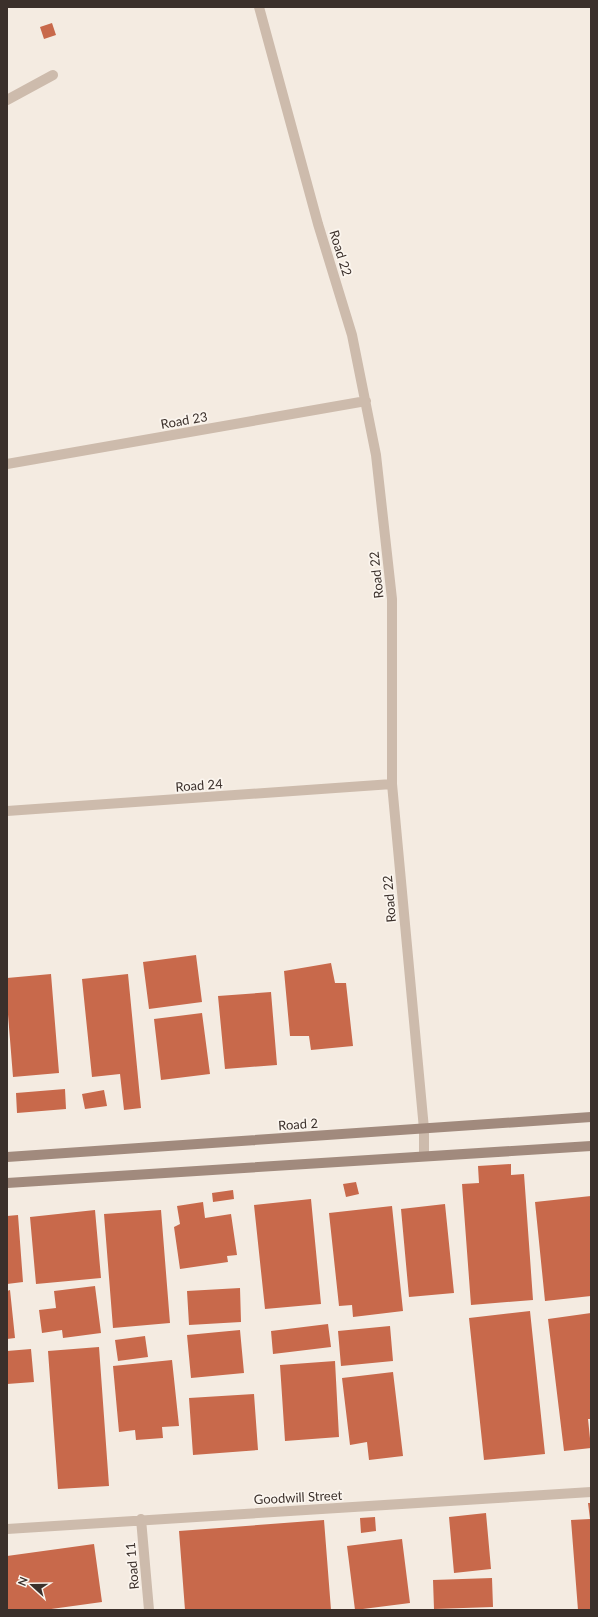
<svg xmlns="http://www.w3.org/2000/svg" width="598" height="1617" font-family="Lato,sans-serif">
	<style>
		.building { fill: #c8694b }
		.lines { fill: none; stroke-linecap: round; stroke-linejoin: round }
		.street { stroke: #cdbbac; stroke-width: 10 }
		.secondary { stroke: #a18a7d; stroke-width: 10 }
		.labels { text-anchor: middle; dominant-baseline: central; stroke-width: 3.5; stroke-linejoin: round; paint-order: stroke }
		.street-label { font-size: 13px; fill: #3b302b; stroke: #fbf5ee }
	</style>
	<rect width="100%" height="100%" fill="#f4ebe1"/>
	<path class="building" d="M52,23l4,12 -12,4 -4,-12z
		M196,955l6,47 -53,7 -6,-47z
		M331,963l4,20h11l7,63 -42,4 -2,-14h-19l-6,-65z
		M51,974l8,99 -46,4 -6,-75v-24z
		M128,974l13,134 -17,2 -4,-36 -28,3 -10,-98z
		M271,992l6,73 -52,4 -7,-73z
		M202,1013l8,61 -49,6 -7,-61z
		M65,1089l1,20 -49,4 -1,-20z
		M104,1090l3,16 -22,3 -3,-15z
		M511,1164v11l13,-1 9,126 -62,5 -9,-121 17,-1 -1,-17z
		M356,1182l3,12 -13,3 -3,-13z
		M233,1190l1,9 -21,3 -1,-9z
		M591,1196v100l-46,5 -10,-99z
		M311,1199l10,105 -56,5 -11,-104z
		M203,1202l2,16 26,-4 6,41 -10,1 1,6 -48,7 -6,-42 6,-3 -3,-18z
		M445,1204l9,89 -45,4 -8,-88z
		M392,1206l11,105 -50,6 -1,-12 -13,1 -10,-93z
		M95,1210l6,68 -65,6 -6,-67z
		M161,1210l9,113 -57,5 -9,-114z
		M18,1215l5,67 -16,2v-68z
		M95,1286l6,47 -38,5 -1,-8 -20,3 -3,-23 17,-2 -2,-17z
		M240,1288l1,34 -52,3 -2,-34z
		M10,1290l5,48 -8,1v-48z
		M530,1311l15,143 -61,6 -15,-142z
		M591,1313v106h-3l3,29 -27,3 -16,-132z
		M328,1324l3,23 -58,7 -2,-23z
		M390,1326l3,35 -52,5 -3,-35z
		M240,1330l4,43 -53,5 -4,-43z
		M145,1336l3,21 -30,4 -3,-21z
		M99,1347l10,139 -51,3 -10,-138z
		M31,1349l3,33 -27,2v-33z
		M172,1360l7,66 -17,1 1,11 -27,2 -1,-10 -16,2 -6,-66z
		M335,1361l4,76 -54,4 -5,-76z
		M393,1372l10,84 -34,4 -2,-18 -17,3 -8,-67z
		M254,1394l4,56 -65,5 -4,-57z
		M588,1503h3v107h-13l-7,-90 19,-1z
		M486,1513l5,56 -37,4 -5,-56z
		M375,1517l1,14 -15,2 -1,-15z
		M324,1520l7,90h-146l-6,-79z
		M402,1539l8,64 -55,7 -8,-64z
		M94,1544l8,58 -58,8h-37v-54z
		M492,1578l1,29 -59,2 -1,-29z"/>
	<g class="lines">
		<path class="street" d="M259,7l59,217 34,111 24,120 16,144v185l32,345v27
			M7,100l46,-25
			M7,464l359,-63
			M7,811l385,-27
			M141,1519l8,91
			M7,1529l584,-37"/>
		<path class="secondary" d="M7,1157l584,-40
			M7,1183l584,-37"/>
	</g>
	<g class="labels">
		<g class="street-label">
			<text transform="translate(341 253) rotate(73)">Road 22</text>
			<text transform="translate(184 420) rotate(-10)">Road 23</text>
			<text transform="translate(376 575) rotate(-96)">Road 22</text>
			<text transform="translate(199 785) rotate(-4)">Road 24</text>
			<text transform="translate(389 899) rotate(-95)">Road 22</text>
			<text transform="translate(298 1124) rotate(-4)">Road 2</text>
			<text transform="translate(298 1497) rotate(-3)">Goodwill Street</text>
			<text transform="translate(132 1566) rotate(-95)">Road 11</text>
		</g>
	</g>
	<rect width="598" height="1617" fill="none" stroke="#3b302b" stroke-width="16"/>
	<g transform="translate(32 1585) rotate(291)" stroke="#fbf5ee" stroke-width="3" paint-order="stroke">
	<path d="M0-3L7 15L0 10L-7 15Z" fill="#3b302b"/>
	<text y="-6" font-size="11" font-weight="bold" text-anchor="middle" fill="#3b302b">N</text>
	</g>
</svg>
